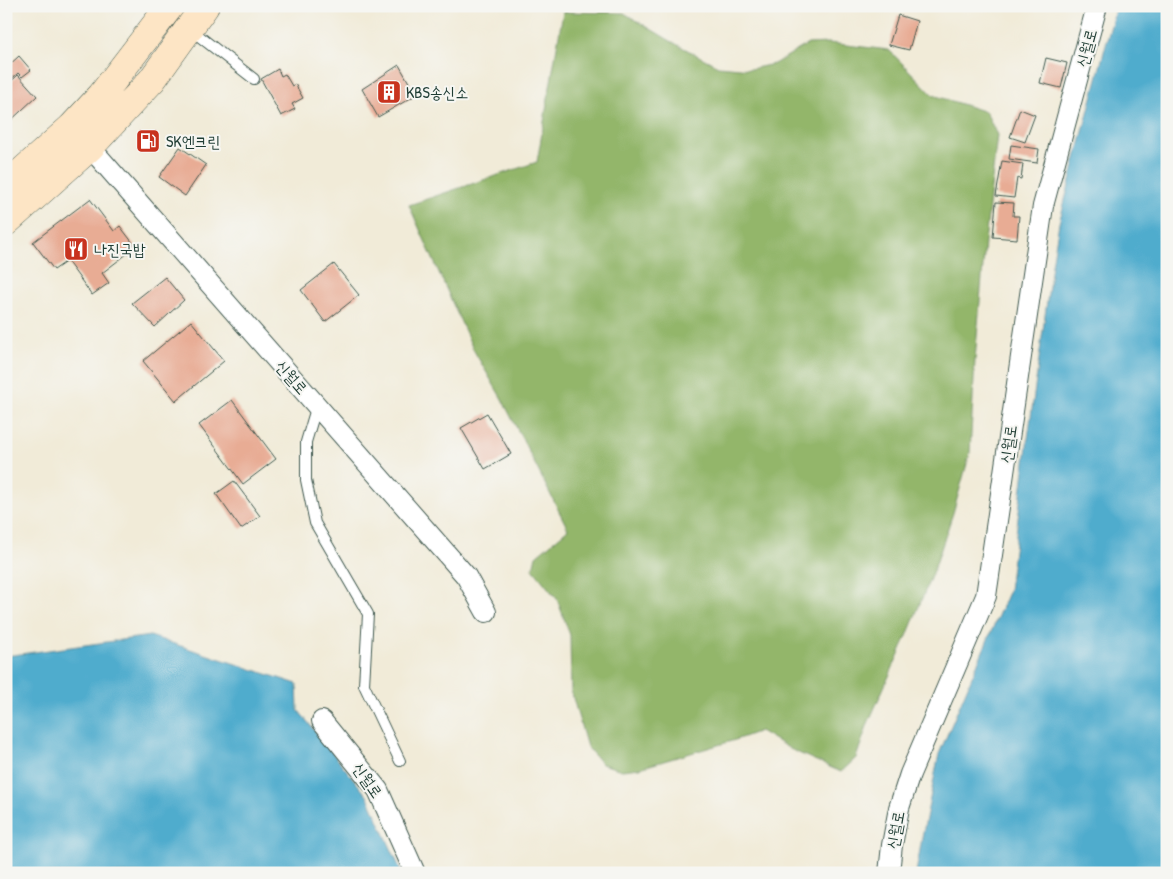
<svg xmlns="http://www.w3.org/2000/svg" width="1173" height="879" font-family="'Patrick Hand','Poor Story',sans-serif">
	<style>
		.forest { fill: #93b66b; stroke: #597a50 }
		.water { fill: #4faccd; stroke: #377480 }
		.building { fill: #e8ac94 }
		.lines { fill: none; stroke-linecap: round; stroke-linejoin: round }
		.lane-casing { stroke: #3e574d; stroke-width: 12 }
		.street-casing { stroke: #3e574d; stroke-width: 22 }
		.secondary-casing { stroke: #3e574d; stroke-width: 29 }
		.lane { stroke: #fff; stroke-width: 10 }
		.street { stroke: #fff; stroke-width: 20 }
		.secondary { stroke: #fde5c5; stroke-width: 28 }
		.labels { text-anchor: middle; dominant-baseline: central; stroke-width: 4; stroke-linejoin: round; paint-order: stroke }
		.street-label { font-size: 16px; fill: #1f3d34; stroke: #f6f6f2 }
		.poi-label { font-size: 16px; fill: #1f3d34; stroke: #f6f6f2; text-anchor: start }
	</style>
	<rect width="100%" height="100%" fill="#f6f6f2"/>
	<filter id="ink" filterUnits="userSpaceOnUse"><feTurbulence type="fractalNoise" baseFrequency=".02" numOctaves="2"/><feDisplacementMap in="SourceGraphic" scale="10" xChannelSelector="R" yChannelSelector="G"/><feConvolveMatrix kernelMatrix="1 2 1 2 8 2 1 2 1" color-interpolation-filters="sRGB"/></filter>
	<filter id="wash" filterUnits="userSpaceOnUse"><feTurbulence type="fractalNoise" baseFrequency=".0096" numOctaves="4" result="noise"/><feDisplacementMap in="SourceGraphic" scale="20" xChannelSelector="R" yChannelSelector="G"/><feGaussianBlur stdDeviation="1.12" result="paint"/><feColorMatrix in="noise" values="0 0 0 0 0 0 0 0 0 0 0 0 0 0 0 0 0 1.4 0 .05"/><feComposite in="paint" operator="in"/></filter>
	<g filter="url(#wash)">
		<rect width="100%" height="100%" fill="#f1ebd8"/>
		<path class="forest" d="M563,12l61,1 50,30 44,23 33,3 23,-5 34,-20 21,-1 60,7 44,45 53,17 11,23 -12,107 -10,118 -5,93 -17,60 -16,48 -30,75 -39,87 -12,35 -15,14 -49,-22 -32,-19 -25,9 -95,28 -18,2 -20,-6 -15,-17 -16,-56 -1,-56 -13,-36 -24,-30 3,-13 32,-27 -66,-130 -29,-50 -64,-144 128,-43z"/>
		<path class="water" d="M1116,6h51v867h-251l6,-35 17,-84 70,-164 19,-152 24,-173 7,-42z
			M150,636l147,48 1,26 70,87 34,76h-396v-217z"/>
		<g id="blocks">
			<path class="building" d="M898,15l19,6 -8,29 -20,-5z
				M19,56l12,14 -9,7 -4,-4 -12,11v-16z
				M1046,58l21,5 -6,25 -21,-5z
				M399,65l17,30 -38,22 -16,-28z
				M278,69l3,7 4,-2 7,12 3,-2 8,14 -11,6 3,5 -14,7 -20,-37z
				M18,75l19,21 -31,29v-39z
				M1020,109l15,6 -10,27 -15,-5z
				M1011,145l28,4 -2,14 -28,-4z
				M180,147l26,18 -21,31 -26,-19z
				M1002,161l21,3 -2,15 -4,-1 -3,20 -18,-2z
				M90,199l24,32 6,-5 16,21 -34,26 7,10 -17,12 -25,-34 -13,9 -21,-28z
				M996,202l18,1 -1,13h6l-2,23 -24,-2z
				M334,264l25,31 -34,27 -24,-32z
				M165,277l19,23 -29,27 -23,-24z
				M191,321l33,40 -48,40 -33,-40z
				M232,400l44,59 -33,25 -44,-59z
				M487,413l24,41 -26,15 -24,-41z
				M234,481l26,35 -19,13 -25,-35z"/>
		</g>
	</g>
	<g filter="url(#ink)">
		<use href="#blocks" fill-opacity="0" stroke="#3e574d" stroke-width="1"/>
		<g class="lines">
			<defs>
				<path id="lane" d="M190,29l64,50
					M317,405l-11,37v38l9,43 53,91 -4,71 36,76"/>
				<path id="street" d="M82,138l384,438 20,36
					M322,721l56,69 37,83
					M889,873l3,-28 7,-37 11,-34 76,-178 57,-390 54,-200"/>
				<path id="secondary" d="M6,186l66,-59 29,-31 69,-90
					M6,222l84,-75 62,-67 53,-74"/>
			</defs>
			<use href="#lane" class="lane-casing"/>
			<use href="#street" class="street-casing"/>
			<use href="#secondary" class="secondary-casing"/>
			<use href="#lane" class="lane"/>
			<use href="#street" class="street"/>
			<use href="#secondary" class="secondary"/>
		</g>
	</g>
	<defs>
		<symbol id="building-square" viewBox="-11 -11 22 22"><rect x="-9" y="-9" width="18" height="18" rx="4" fill="#c8321e" stroke="#f6f6f2"/><path d="M-4-6H4V6H1V3H-1V6H-4ZM-2.5-4.3h1.7v1.8h-1.7ZM.8-4.3h1.7v1.8H.8ZM-2.5-1h1.7V.8h-1.7ZM.8-1h1.7V.8H.8Z" fill="#fff"/></symbol>
		<symbol id="fuel-square" viewBox="-11 -11 22 22"><rect x="-9" y="-9" width="18" height="18" rx="4" fill="#c8321e" stroke="#f6f6f2"/><path d="M-5.5-6h7V0h2V4h1.3V-2.5L3-4.5l.8-.8L6-3V5H2.5V1h-1V6h-7ZM-4.2-4.7v3.2H.2V-4.7Z" fill="#fff"/></symbol>
		<symbol id="restaurant-square" viewBox="-11 -11 22 22"><rect x="-9" y="-9" width="18" height="18" rx="4" fill="#c8321e" stroke="#f6f6f2"/><path d="M-5-6h1v4h1v-4h1v4h1v-4h1v5L-1.5 .5V6h-2V.5L-5-1ZM5-6V6H3V1.5H1.5Q1.5-4 5-6Z" fill="#fff"/></symbol>
	</defs>
	<g fill-rule="evenodd">
		<use href="#building-square" x="375" y="78" width="28" height="28"/>
		<use href="#fuel-square" x="134" y="127" width="28" height="28"/>
		<use href="#restaurant-square" x="62" y="235" width="28" height="28"/>
	</g>
	<g class="labels">
		<g class="street-label">
			<text transform="translate(1086 48) rotate(-75)">신월로</text>
			<text transform="translate(292 377) rotate(49)">신월로</text>
			<text transform="translate(1008 444) rotate(-82)">신월로</text>
			<text transform="translate(368 780) rotate(55)">신월로</text>
			<text transform="translate(895 830) rotate(-80)">신월로</text>
		</g>
		<g class="poi-label">
			<text x="406" y="92">KBS송신소</text>
			<text x="166" y="141">SK엔크린</text>
			<text x="94" y="249">나진국밥</text>
		</g>
	</g>
	<rect width="1173" height="879" fill="none" stroke="#f6f6f2" stroke-width="25"/>
</svg>
